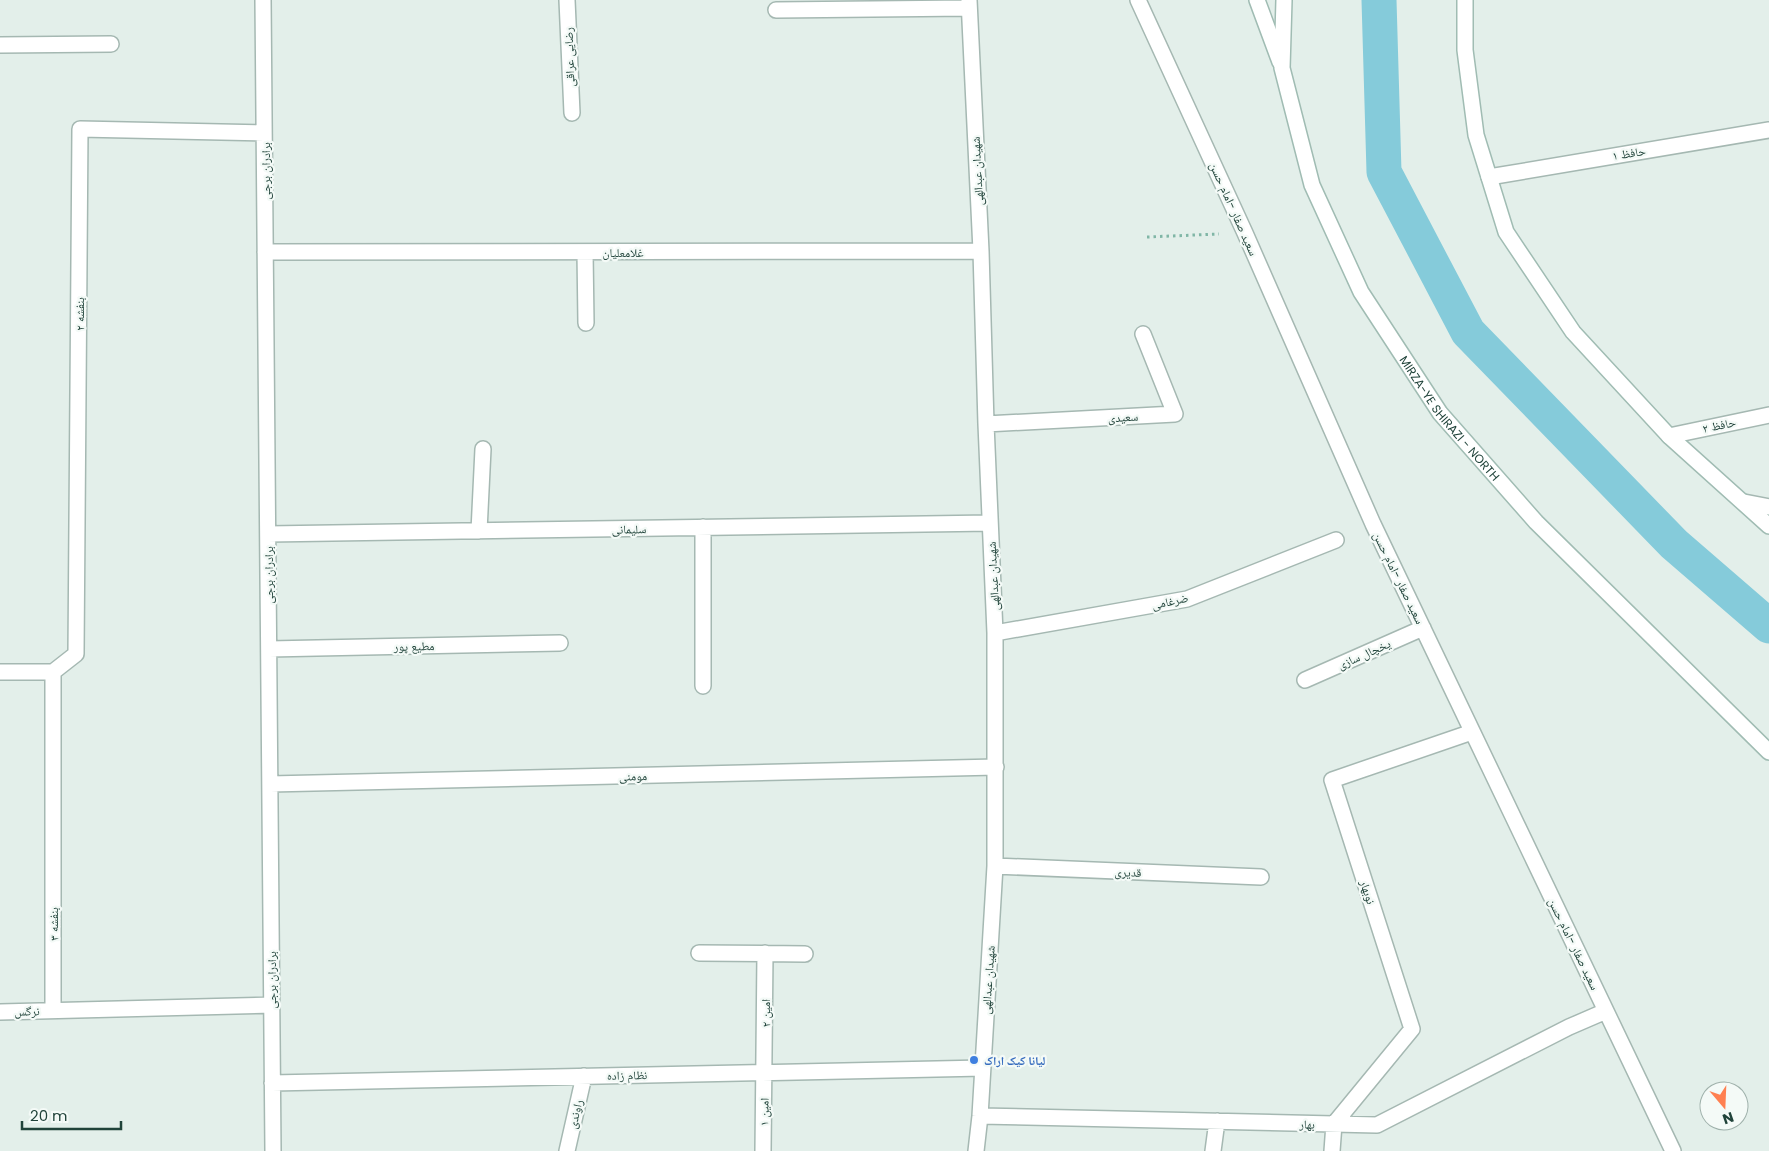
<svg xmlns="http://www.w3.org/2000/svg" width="1769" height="1151" font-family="Poppins,'Noto Naskh Arabic',sans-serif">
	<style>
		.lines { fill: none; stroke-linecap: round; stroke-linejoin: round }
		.canal { stroke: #85cbda; stroke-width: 35 }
		.street-casing { stroke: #a5b8b2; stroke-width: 18 }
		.secondary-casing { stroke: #a0bcb3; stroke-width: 18 }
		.path { stroke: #80b6a6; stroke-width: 3; stroke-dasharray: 2.5 4; stroke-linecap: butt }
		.street { stroke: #fff; stroke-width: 15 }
		.secondary { stroke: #fff; stroke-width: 15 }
		.shop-dot { fill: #3f7fe0; stroke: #f4faf7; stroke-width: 2 }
		.labels { text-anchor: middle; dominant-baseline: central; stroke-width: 4.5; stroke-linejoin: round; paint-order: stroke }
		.street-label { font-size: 12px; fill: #20433a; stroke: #f4faf7 }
		.shop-label { font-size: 12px; font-weight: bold; fill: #366cbe; stroke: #f4faf7; text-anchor: start }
	</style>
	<rect width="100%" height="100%" fill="#e3efea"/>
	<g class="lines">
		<path class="canal" d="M1379,0l5,172 84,160 206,212 95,82"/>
		<defs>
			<path id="street" d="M263,0l10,1151
				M567,0l5,113
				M969,0l12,251 5,173 9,209v233l-15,250 -4,35
				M1138,0l107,233 128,291 300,627
				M776,10l193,-2
				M0,45l111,-1
				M1489,177l280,-47
				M265,252l716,-1
				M585,252l1,71
				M986,424l189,-10 -32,-80
				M1669,436l100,-21
				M1744,502l25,5
				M479,531l4,-82
				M268,534l722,-11
				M995,633l192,-34 149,-59
				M269,649l291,-6
				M0,672h53
				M53,672l23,-18 4,-525 184,4
				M1305,680l118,-52
				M703,686v-159
				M270,784l726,-17
				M995,866l266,11
				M699,953l106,1
				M53,1011v-339
				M0,1012l272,-7
				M272,1083l711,-15
				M980,1116l397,9 192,-98 37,-16
				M567,1151l17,-75
				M763,1151l2,-198
				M1213,1151l4,-30
				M1332,1151l2,-27 78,-95 -80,-249 140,-48"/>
			<g id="secondary">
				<path d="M1257,0l23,62"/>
				<path id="s1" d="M1284,0l-2,68 30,117 49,107 79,121 96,109 233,230"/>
				<path d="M1465,0v50l11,85 30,97 67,100 96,104 100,90"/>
			</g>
		</defs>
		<use href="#street" class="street-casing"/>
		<use href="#secondary" class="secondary-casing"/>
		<path class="path" d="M1147,237l72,-3"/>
		<use href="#street" class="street"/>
		<use href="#secondary" class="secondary"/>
	</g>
	<circle class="shop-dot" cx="974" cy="1060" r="5"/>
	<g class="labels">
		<g class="street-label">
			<text transform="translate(569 57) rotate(-92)">رضایی عراقی</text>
			<text transform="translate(1629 153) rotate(-9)">حافظ ۱</text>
			<text transform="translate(265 171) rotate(-90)">برادران برجی</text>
			<text transform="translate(977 171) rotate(-93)">شهیدان عبدالهی</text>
			<text transform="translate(1234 209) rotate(66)">سعید صفار -امام حسن</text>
			<text x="623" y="252">غلامعلیان</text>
			<text transform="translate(79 314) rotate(-90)">بنفشه ۲</text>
			<text transform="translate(1123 417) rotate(-3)">سعیدی</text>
			<text stroke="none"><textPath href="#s1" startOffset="461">MIRZA-YE SHIRAZI - NORTH</textPath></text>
			<text transform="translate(1719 425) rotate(-12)">حافظ ۲</text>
			<text transform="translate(629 529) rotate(-1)">سلیمانی</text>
			<text transform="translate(268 575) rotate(-90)">برادران برجی</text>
			<text transform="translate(993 576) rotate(-93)">شهیدان عبدالهی</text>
			<text transform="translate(1399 578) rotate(64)">سعید صفار -امام حسن</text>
			<text transform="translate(1170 601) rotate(-12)">ضرغامی</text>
			<text transform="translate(414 646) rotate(-1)">مطیع پور</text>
			<text transform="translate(1364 654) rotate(-24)">یخچال سازی</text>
			<text transform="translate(633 776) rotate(-1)">مومنی</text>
			<text transform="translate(1128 872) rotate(2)">قدیری</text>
			<text transform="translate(1368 892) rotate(72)">نوبهار</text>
			<text transform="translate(53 924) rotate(-90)">بنفشه ۳</text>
			<text transform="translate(1574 944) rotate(64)">سعید صفار -امام حسن</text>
			<text transform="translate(271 980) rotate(-90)">برادران برجی</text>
			<text transform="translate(988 980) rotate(-86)">شهیدان عبدالهی</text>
			<text transform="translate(27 1011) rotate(-1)">نرگس</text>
			<text transform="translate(765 1013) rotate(-90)">امین ۲</text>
			<text transform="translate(627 1075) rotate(-1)">نظام زاده</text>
			<text transform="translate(764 1112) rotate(-89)">امین ۱</text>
			<text transform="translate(575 1114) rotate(-77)">راوندی</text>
			<text transform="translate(1307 1124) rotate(1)">بهار</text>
		</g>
		<g class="shop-label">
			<text x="984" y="1060">لیانا کیک اراک</text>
		</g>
	</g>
	<g transform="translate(1724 1106) rotate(161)"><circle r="24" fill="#f4faf7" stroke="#9fb1ab"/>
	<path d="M0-4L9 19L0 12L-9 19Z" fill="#ff8051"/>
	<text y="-8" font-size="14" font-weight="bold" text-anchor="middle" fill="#20433a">N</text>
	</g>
	<path d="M22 1121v8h99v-8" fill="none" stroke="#20433a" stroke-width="2.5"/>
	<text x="30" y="1121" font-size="15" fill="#20433a" stroke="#f4faf7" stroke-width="4" paint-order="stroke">20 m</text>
</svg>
